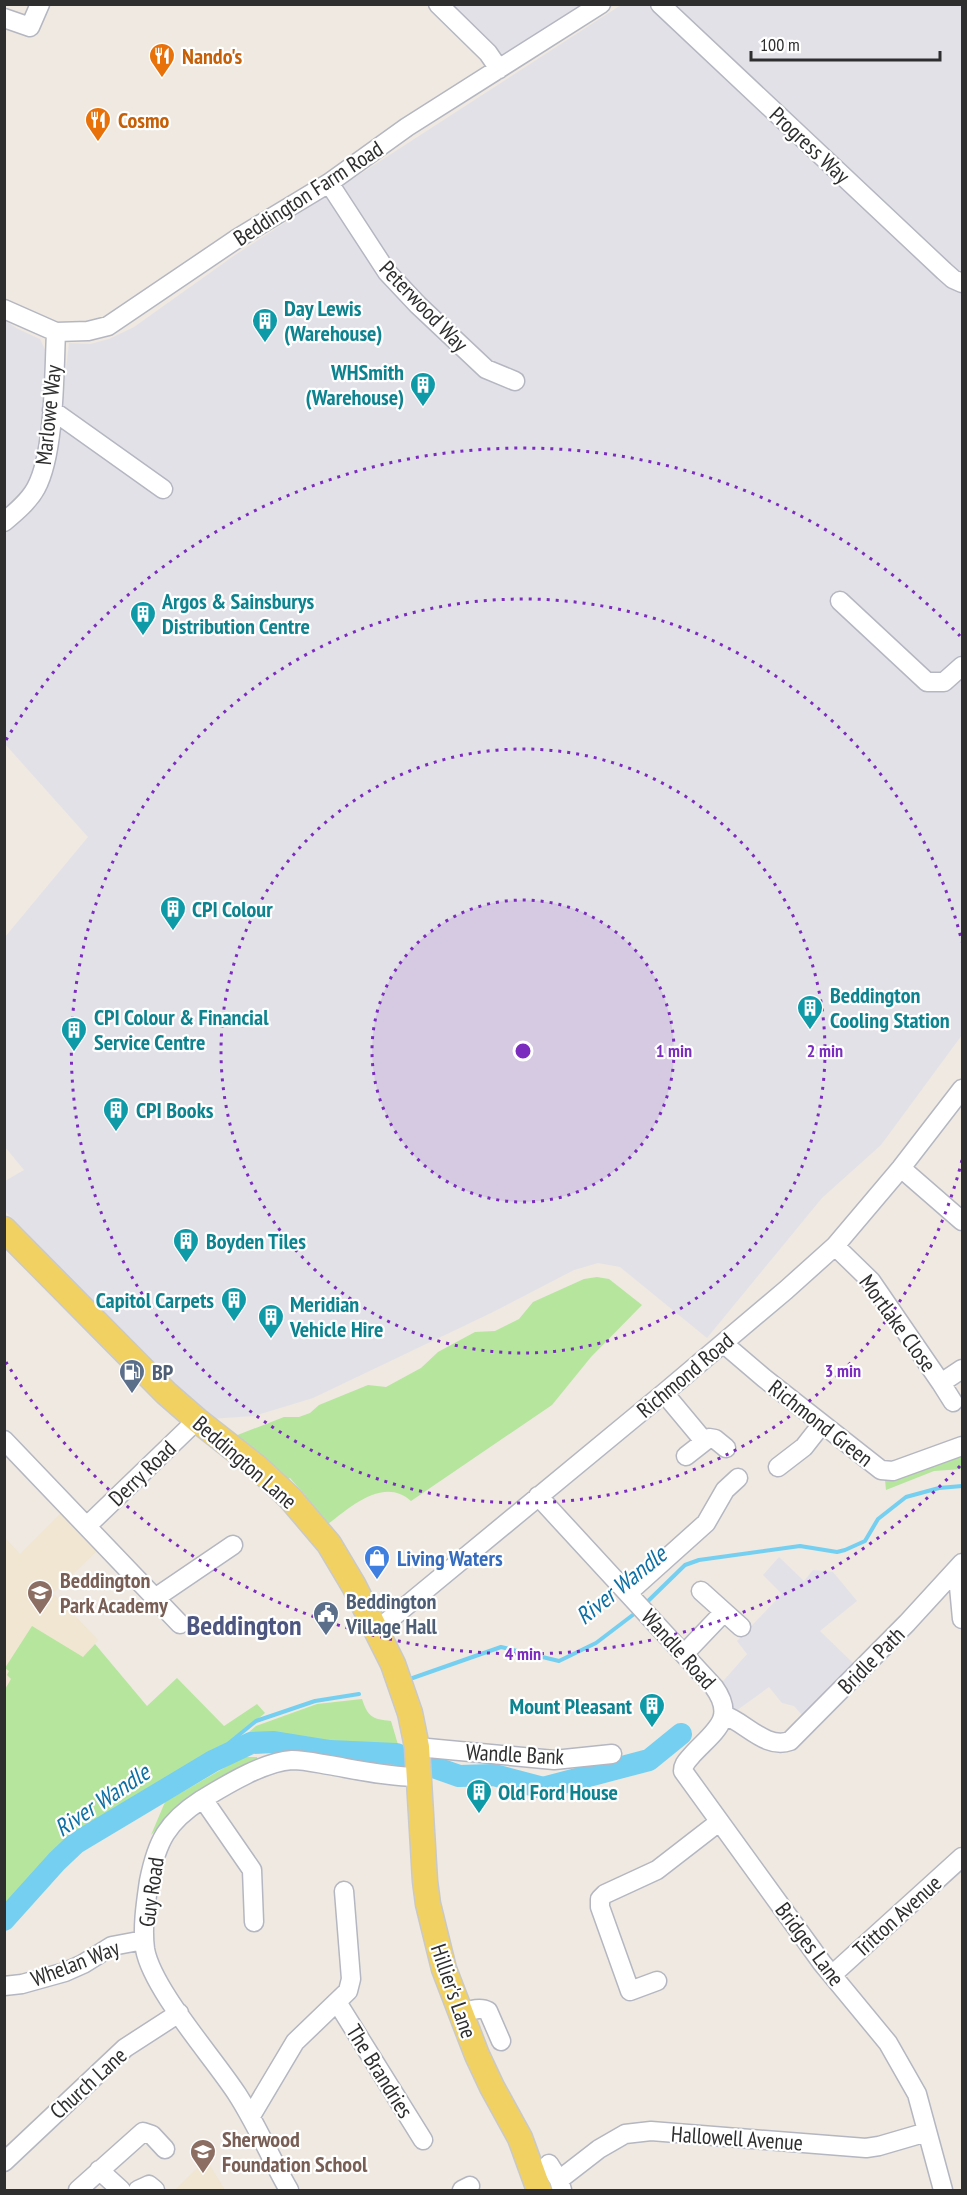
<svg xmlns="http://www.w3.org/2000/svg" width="967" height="2195" font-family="'PT Sans Narrow',sans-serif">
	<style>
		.industrial { fill: #e3e1e8 }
		.education { fill: #f0e6d1 }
		.green { fill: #b6e59e }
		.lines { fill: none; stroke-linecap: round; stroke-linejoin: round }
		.stream { stroke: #75cff0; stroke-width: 4 }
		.river { stroke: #75cff0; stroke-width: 22 }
		.minor-casing { stroke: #b4b7c1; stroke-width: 21 }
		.major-casing { stroke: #c9c9c9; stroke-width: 27 }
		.minor { stroke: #fff; stroke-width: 18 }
		.major { stroke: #f2d163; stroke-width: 24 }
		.ring { fill: none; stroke: #7b2cbf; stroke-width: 3; stroke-dasharray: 3 6 }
		.labels { text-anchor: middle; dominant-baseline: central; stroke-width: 4.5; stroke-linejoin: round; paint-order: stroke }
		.food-label { font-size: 22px; font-weight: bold; fill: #c56008; stroke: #fff; text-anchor: start }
		.street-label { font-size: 22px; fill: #2e2e2e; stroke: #fff }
		.culture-label { font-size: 22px; font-weight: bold; fill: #0d838f; stroke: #fff; text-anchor: start }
		.service-label { font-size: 22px; font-weight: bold; fill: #4e5e75; stroke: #fff; text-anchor: start }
		.shop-label { font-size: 22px; font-weight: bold; fill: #366cbe; stroke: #fff; text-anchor: start }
		.education-label { font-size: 22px; font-weight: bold; fill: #785e54; stroke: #fff; text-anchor: start }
		.water-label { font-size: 24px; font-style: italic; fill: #0d6fa3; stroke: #fff }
		.district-label { font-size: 28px; font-weight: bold; fill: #4d5680; stroke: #fff }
		.centre { fill: #7b2cbf; stroke: #fff; stroke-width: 3 }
		.ring-label { font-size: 18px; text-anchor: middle; font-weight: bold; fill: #7b2cbf; stroke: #fff; stroke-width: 4.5; stroke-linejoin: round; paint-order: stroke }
	</style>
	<rect width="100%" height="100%" fill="#efe9e1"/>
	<path class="industrial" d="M450,5h142l-84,54 -11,-9z
		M621,5h341v1030l-81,110 -59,53 -115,140 -87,-71 -22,-4 -24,7 -83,43 -178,85 -59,18 -45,3 -204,-208v-30l19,-11 -19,-23v-210l83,-100 -83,-93 -1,-214 55,-100 10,-87 21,1 19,-5 25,-12 101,-72z
		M4,320l14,9 22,10 9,19 -11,99 -6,22 -27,30z
		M779,1557l25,24 9,-11 20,2 24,29 -37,30 33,32 -51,52 -8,-9 -12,-3 -13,-16 -33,24 -19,-23 30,-34 -10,-13 45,-47 -19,-19z"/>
	<path class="education" d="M61,1513l36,38 -44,42 45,47 -93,106v-208l15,16z
		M206,2159l19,31h-50z"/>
	<path class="green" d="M597,1277l12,2 33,26 -51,52 -39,48 -141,96c-28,-26 -64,9 -87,26l-23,-25 4,-7 -15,-17 -2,1 -53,-43 49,-19h15l11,-4 9,-8 49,-20 18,2 35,-19 17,-16 37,-20 20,-1 24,-12 14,-17 51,-23z
		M962,1452v17l-28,2 -48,19 -1,-10z
		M32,1626l51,31 12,-13 52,62 30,-28 47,48 33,-22 8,9 -36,30 -16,18 -137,82 -19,18 -52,59 -1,-229 7,-12 -4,-4 2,-4 -4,-3z
		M362,1699c6,18 10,20 29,22l8,27 -82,-3 -58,-11 -24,10 21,-18 61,-22z
		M243,1757h14l2,7 -79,41 -29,30 14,-33z"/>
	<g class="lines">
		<path class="stream" d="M645,1604l40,-39 14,-5 101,-14 37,6 8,-2 20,-9 13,-22 28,-22 33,-9 23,-2
			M407,1680l94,-33 58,14 37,-18 42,-32
			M213,1761l16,-18 27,-22 59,-20 44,-7"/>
		<path class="river" d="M4,1920l53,-59 19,-18 137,-82 38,-18 23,-1 56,9 66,3 63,22 35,-1 49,13 106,-28 32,-26"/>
		<defs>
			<path id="minor" d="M438,4l50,49 11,16
				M660,4l284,267 9,8 9,4
				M4,18l26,9 10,-23
				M329,183l58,89 31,33 68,64 29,12
				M4,309l52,23 32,-1 20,-5 130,-88 91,-55 78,-56 194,-123
				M52,410l111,79
				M4,522c12,-10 25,-21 32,-34 19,-35 18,-115 20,-156
				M840,601l87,81h17l18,-16
				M901,1168l61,53
				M835,1246l36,35 70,102 21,-14
				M723,1343l41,35 117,92 12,1 69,-25
				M941,1383l12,19
				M664,1393l40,48
				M4,1440l176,184
				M686,1456l23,-18 6,1 11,9
				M778,1467l26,-20 18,-23
				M538,1496l176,191c23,32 0,44 -22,68 -5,6 -9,9 -9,16l139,192 66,80 29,51 26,96
				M87,1526l110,-106
				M955,1571l3,5 4,43
				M701,1591l40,36
				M628,1593l78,-70 19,-33 13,-12
				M155,1598l78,-53
				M377,1630l287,-237 122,-103 49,-44 66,-78 61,-79
				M684,1654l40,-42
				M724,1715c21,7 42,35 66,26l117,-118 55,-60
				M417,1747l137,13 58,-6
				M203,1799l49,71 2,52
				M832,1975l130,-118
				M657,1981l-27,10 -30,-84v-8l5,-5 52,-24 62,-48
				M4,1986l18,-2 43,-12 18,-8 29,-18 32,-6
				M337,2002l86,138
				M460,2014c9,-3 19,-8 28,-3l13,30
				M251,2116l44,-74 53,-51 3,-12 -7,-88
				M4,2162l121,-114 54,-35
				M549,2164l10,16 3,10
				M99,2170l22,20
				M559,2180l40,-31 26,-15 26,-3 215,17 13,-2 48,-14
				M78,2190l65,-58 9,3 13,14
				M138,2190l11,-5 6,5
				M289,2190c-18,-31 -32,-65 -52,-96 -24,-37 -85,-105 -92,-145 -3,-22 1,-47 4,-68 8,-40 18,-59 52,-81 25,-15 62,-38 91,-40 12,0 25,3 37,5 29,5 60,12 90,12
				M462,2190l8,-4"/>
			<path id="major" d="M4,1229l162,164 31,27 61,48 32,30 39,46 25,42 39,78 17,49 7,34 8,134 3,23 16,65 33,86 15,32 28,51 19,52"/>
		</defs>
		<use href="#minor" class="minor-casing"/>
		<use href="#major" class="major-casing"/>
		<use href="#minor" class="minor"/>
		<use href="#major" class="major"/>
	</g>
	<circle cx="523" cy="1051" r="151" fill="#7b2cbf" fill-opacity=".12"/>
	<g class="ring">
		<circle cx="523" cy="1051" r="151"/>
		<circle cx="523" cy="1051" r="302"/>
		<path d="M962 1160A452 452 0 1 1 962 942"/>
		<path d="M960 1466A603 603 0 0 1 6 1362M6 740A603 603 0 0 1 960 636"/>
	</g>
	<defs>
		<symbol id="restaurant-pin" viewBox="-11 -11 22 30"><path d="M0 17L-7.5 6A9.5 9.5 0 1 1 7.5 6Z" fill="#e8710a" stroke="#fff"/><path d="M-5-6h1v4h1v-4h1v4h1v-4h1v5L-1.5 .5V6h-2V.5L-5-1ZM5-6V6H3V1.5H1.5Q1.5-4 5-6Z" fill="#fff"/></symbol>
		<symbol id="building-pin" viewBox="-11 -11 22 30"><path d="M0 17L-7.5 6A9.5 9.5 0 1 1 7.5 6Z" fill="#0f9aa8" stroke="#fff"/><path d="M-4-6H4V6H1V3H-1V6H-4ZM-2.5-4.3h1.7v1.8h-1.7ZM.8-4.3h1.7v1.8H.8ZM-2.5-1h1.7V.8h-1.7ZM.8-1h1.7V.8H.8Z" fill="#fff"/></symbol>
		<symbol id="fuel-pin" viewBox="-11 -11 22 30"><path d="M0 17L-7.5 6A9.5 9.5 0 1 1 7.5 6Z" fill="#5c6f8a" stroke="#fff"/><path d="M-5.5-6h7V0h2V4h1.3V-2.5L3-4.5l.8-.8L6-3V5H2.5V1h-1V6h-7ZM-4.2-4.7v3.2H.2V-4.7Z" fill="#fff"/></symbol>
		<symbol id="shop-pin" viewBox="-11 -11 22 30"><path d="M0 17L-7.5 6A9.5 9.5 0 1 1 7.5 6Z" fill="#3f7fe0" stroke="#fff"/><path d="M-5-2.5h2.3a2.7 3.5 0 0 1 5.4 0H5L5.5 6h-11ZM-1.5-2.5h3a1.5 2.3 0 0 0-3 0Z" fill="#fff"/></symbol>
		<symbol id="school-pin" viewBox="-11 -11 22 30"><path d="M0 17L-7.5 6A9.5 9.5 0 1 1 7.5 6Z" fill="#8d6e63" stroke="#fff"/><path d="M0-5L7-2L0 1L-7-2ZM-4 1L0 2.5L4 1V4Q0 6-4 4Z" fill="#fff"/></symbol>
		<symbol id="civic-pin" viewBox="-11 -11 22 30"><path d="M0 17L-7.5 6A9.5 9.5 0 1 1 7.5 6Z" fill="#5c6f8a" stroke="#fff"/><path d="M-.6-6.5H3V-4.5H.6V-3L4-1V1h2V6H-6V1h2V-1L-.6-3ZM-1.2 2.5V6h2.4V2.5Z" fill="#fff"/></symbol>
	</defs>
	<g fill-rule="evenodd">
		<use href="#restaurant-pin" x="147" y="41" width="30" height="40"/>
		<use href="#restaurant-pin" x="83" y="105" width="30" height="40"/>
		<use href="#building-pin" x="250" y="306" width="30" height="40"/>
		<use href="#building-pin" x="408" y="370" width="30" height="40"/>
		<use href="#building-pin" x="128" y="599" width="30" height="40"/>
		<use href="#building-pin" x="158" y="894" width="30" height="40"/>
		<use href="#building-pin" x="795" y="993" width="30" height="40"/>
		<use href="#building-pin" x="59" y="1015" width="30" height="40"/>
		<use href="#building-pin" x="101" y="1095" width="30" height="40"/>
		<use href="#building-pin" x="171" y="1226" width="30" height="40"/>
		<use href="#building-pin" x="219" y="1285" width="30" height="40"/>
		<use href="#building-pin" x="256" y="1302" width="30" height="40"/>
		<use href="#fuel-pin" x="117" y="1357" width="30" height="40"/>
		<use href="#shop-pin" x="362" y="1543" width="30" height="40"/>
		<use href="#school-pin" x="25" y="1578" width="30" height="40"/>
		<use href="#civic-pin" x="311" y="1599" width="30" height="40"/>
		<use href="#building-pin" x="637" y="1691" width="30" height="40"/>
		<use href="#building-pin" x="464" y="1777" width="30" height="40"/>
		<use href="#school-pin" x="188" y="2137" width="30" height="40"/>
	</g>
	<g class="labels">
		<g class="food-label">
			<text x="182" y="56">Nando's</text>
			<text x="118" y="120">Cosmo</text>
		</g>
		<g class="street-label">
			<text transform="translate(810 145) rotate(43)">Progress Way</text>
			<text transform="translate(308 193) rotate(-33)">Beddington Farm Road</text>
			<text transform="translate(424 306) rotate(46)">Peterwood Way</text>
			<text transform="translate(48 415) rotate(-84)">Marlowe Way</text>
			<text transform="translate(898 1323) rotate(54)">Mortlake Close</text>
			<text transform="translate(685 1375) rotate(-40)">Richmond Road</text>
			<text transform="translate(821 1423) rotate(38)">Richmond Green</text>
			<text transform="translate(245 1462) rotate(41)">Beddington Lane</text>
			<text transform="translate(142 1473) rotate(-44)">Derry Road</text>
			<text transform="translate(679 1649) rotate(48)">Wandle Road</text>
			<text transform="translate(871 1660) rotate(-45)">Bridle Path</text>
			<text transform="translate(515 1754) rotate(3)">Wandle Bank</text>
			<text transform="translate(151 1892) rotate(-82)">Guy Road</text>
			<text transform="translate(897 1916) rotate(-42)">Tritton Avenue</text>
			<text transform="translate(810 1944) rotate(53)">Bridges Lane</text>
			<text transform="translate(75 1963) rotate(-21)">Whelan Way</text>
			<text transform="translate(454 1991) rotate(71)">Hillier's Lane</text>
			<text transform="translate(380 2071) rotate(58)">The Brandries</text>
			<text transform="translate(88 2083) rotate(-42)">Church Lane</text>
			<text transform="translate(737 2138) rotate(4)">Hallowell Avenue</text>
		</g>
		<g class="culture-label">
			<text x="284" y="308">Day Lewis<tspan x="284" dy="25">(Warehouse)</tspan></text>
			<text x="404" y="372" text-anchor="end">WHSmith<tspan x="404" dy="25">(Warehouse)</tspan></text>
			<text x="162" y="601">Argos &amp; Sainsburys<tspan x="162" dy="25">Distribution Centre</tspan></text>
			<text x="192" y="909">CPI Colour</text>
			<text x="830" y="995">Beddington<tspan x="830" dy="25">Cooling Station</tspan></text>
			<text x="94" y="1017">CPI Colour &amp; Financial<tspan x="94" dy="25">Service Centre</tspan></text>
			<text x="136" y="1110">CPI Books</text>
			<text x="206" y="1241">Boyden Tiles</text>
			<text x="214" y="1300" text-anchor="end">Capitol Carpets</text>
			<text x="290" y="1304">Meridian<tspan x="290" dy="25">Vehicle Hire</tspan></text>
			<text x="632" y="1706" text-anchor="end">Mount Pleasant</text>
			<text x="498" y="1792">Old Ford House</text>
		</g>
		<g class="service-label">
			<text x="152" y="1372">BP</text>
			<text x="346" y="1601">Beddington<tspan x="346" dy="25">Village Hall</tspan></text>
		</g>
		<g class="shop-label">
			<text x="397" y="1558">Living Waters</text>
		</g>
		<g class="education-label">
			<text x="60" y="1580">Beddington<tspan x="60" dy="25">Park Academy</tspan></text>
			<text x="222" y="2139">Sherwood<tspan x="222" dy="25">Foundation School</tspan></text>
		</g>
		<g class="water-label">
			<text transform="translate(621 1585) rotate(-39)">River Wandle</text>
			<text transform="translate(102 1800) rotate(-34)">River Wandle</text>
		</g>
		<g class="district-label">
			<text x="244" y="1624">Beddington</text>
		</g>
	</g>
	<circle cx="523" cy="1051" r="9" class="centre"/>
	<g class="ring-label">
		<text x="674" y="1057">1 min</text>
		<text x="825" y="1057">2 min</text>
		<text x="843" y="1377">3 min</text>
		<text x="523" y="1660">4 min</text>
	</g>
	<rect width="967" height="2195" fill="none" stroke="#2e2e2e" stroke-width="12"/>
	<path d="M751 51v9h189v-9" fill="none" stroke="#2e2e2e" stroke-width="3"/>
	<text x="760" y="51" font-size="18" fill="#2e2e2e" stroke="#ffffff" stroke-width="4.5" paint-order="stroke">100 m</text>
</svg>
